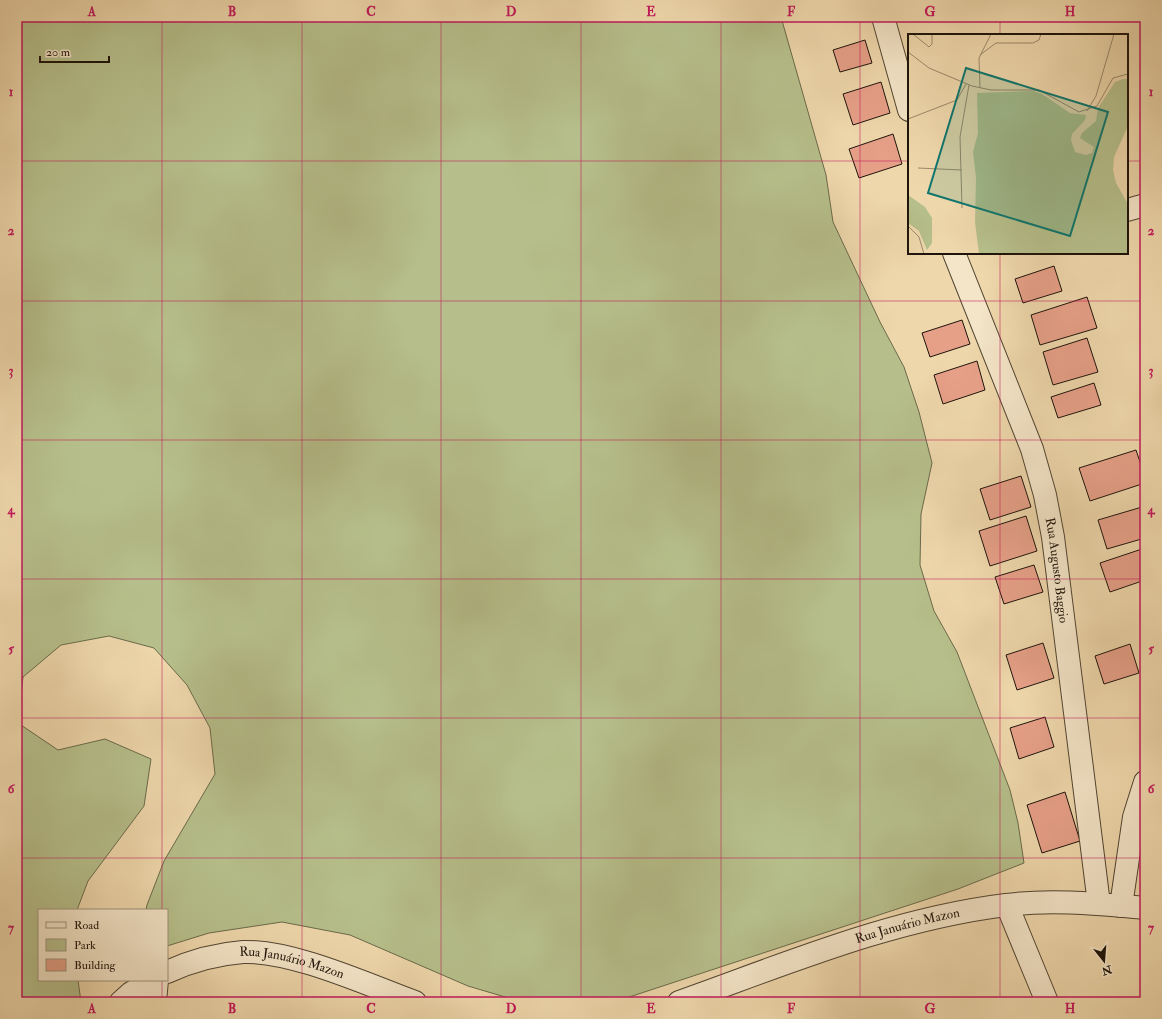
<svg xmlns="http://www.w3.org/2000/svg" width="1162" height="1019" font-family="'IM FELL Double Pica',serif">
	<style>
		.green { fill: #b6bf8b; stroke: #6a6a4b }
		.building { fill: #e6a088; stroke: #1e140b }
		.lines { fill: none; stroke-linecap: round; stroke-linejoin: round }
		.minor-casing { stroke: #524533; stroke-width: 24 }
		.minor { stroke: #f4e5c8; stroke-width: 22 }
		.grid { fill: none; stroke: #c2185b; stroke-width: 1; stroke-opacity: 0.55 }
		.labels { text-anchor: middle; dominant-baseline: central; stroke-width: 3; stroke-linejoin: round; paint-order: stroke }
		.street-label { font-size: 13px; fill: #1e140b; stroke: #f4e5c8 }
		.inset-road { fill: none; stroke: #9b896b; stroke-width: 1 }
		.view { fill: #0f766e; fill-opacity: 0.15; stroke: #0f766e; stroke-width: 2 }
		.inset-edge { fill: none; stroke: #1e140b; stroke-width: 2 }
		.neatline { fill: none; stroke: #c2185b; stroke-width: 1.5 }
		.grid-label { font-size: 13px; text-anchor: middle; font-weight: bold; fill: #c2185b }
	</style>
	<rect width="100%" height="100%" fill="#eed7ab"/>
	<filter id="stains"><feTurbulence type="fractalNoise" baseFrequency=".005" numOctaves="4"/><feColorMatrix values="0 0 0 0 .2 0 0 0 0 .09 0 0 0 0 .02 0 0 0 .5 -.17"/></filter>
	<radialGradient id="worn" r=".72"><stop offset=".6" stop-color="#630" stop-opacity="0"/><stop offset="1" stop-color="#630" stop-opacity=".3"/></radialGradient>
	<path class="green" d="M17,17h764l45,158 7,47 47,100 24,45 15,45 13,51 -11,51 -1,51 14,46 23,41 53,138 8,33 6,40 -66,26 -344,113h-92l-54,-16 -118,-51 -68,-13 -73,11 -42,13v-36h-21l1,-5 17,-44 51,-87 -5,-46 -23,-43 -33,-37 -45,-12 -48,9 -38,32 -5,46 40,27 47,-11 46,20 -7,47 -56,75 -11,29h-38v70h39l3,22h-64z"/>
	<path class="building" d="M865,40l7,23 -32,9 -7,-22z
		M881,82l9,31 -37,12 -10,-31z
		M893,134l9,30 -43,14 -10,-29z
		M1054,266l8,25 -39,12 -8,-24z
		M1087,297l10,31 -57,17 -9,-30z
		M962,320l8,24 -40,13 -8,-24z
		M1087,338l11,34 -45,13 -10,-33z
		M977,361l8,29 -42,14 -9,-29z
		M1094,383l7,22 -43,13 -7,-21z
		M1136,450l9,27v6l-55,18 -11,-33z
		M1021,476l10,31 -41,13 -10,-31z
		M1142,507l3,10v21l-38,11 -9,-29z
		M1026,516l11,35 -47,15 -11,-35z
		M1145,548v32l-35,12 -10,-29z
		M1034,565l9,27 -39,12 -9,-27z
		M1043,643l11,35 -37,12 -11,-35z
		M1130,644l9,29 -35,11 -9,-28z
		M1045,717l9,30 -35,12 -9,-31z
		M1065,792l15,49 -38,12 -15,-48z"/>
	<g class="lines">
		<defs>
			<g id="minor">
				<path d="M883,17l26,93"/>
				<path d="M1127,210l18,-5"/>
				<path id="s1" d="M954,253l78,196 13,46 8,42 46,367"/>
				<path d="M1007,905l40,97"/>
				<path d="M1121,906l13,-89 11,-35"/>
				<path id="s2" d="M167,972c24,-11 49,-18 76,-20 49,-2 125,33 172,50"/>
				<path d="M121,1002l10,-9 21,-13"/>
				<path d="M155,1002l2,-22"/>
				<path id="s3" d="M679,1002c107,-38 213,-83 327,-97 46,-6 93,-1 139,3"/>
			</g>
		</defs>
		<use href="#minor" class="minor-casing"/>
		<use href="#minor" class="minor"/>
	</g>
	<path class="grid" d="M162,17v893M302,17v985M441,17v985M581,17v985M721,17v985M860,17v985M1000,17v18M17,161h892M1127,161h18M1000,253v749M17,301h1128M17,440h1128M17,579h1128M17,718h1128M17,858h1128M162,980v22"/>
	<g class="labels">
		<g class="street-label">
			<text stroke="none"><textPath href="#s1" startOffset="335">Rua Augusto Baggio</textPath></text>
			<text stroke="none"><textPath href="#s3" startOffset="241">Rua Januário Mazon</textPath></text>
			<text stroke="none"><textPath href="#s2" startOffset="129">Rua Januário Mazon</textPath></text>
		</g>
	</g>
	<g transform="translate(908 34)">
		<rect width="220" height="220" fill="#eed7ab"/>
		<path d="M215,45h5v47l-14,31 -1,13 3,13 12,21v50h-149l-4,-32 1,-44 -3,-26 5,-19 -1,-40 56,-2 9,3 28,19 16,2 -1,5 -13,14 -1,6 4,12 11,3 6,-2 2,-6 -14,-9 2,-5 14,-12 2,-13 17,-26zM0,161l17,12 7,11v25l-5,7 -8,-19 -11,-8z" fill="#b6bf8b"/>
		<path class="inset-road" d="M5,0l16,13 3,-3v-10M0,18l21,16 43,18 19,4h48l40,22 18,-6 16,-28 15,-4M72,21l16,-12h37l6,-3 2,-6M72,54l-1,-30 12,-24M179,77l9,-15 18,-62M0,85l49,-19 9,-16M10,134l44,2M54,174l-2,-71 9,-52M0,192l11,11 5,17"/>
		<path class="view" d="M58,34l142,44 -38,124 -142,-43z"/>
		<rect width="220" height="220" class="inset-edge"/>
	</g>
	<rect width="1162" height="1019" fill="none" stroke="#eed7ab" stroke-width="44"/>
	<rect x="38" y="909" width="130" height="72" fill="#f4e5c8" stroke="#9e917c"/>
	<rect x="46" y="922" width="20" height="6" fill="#f4e5c8" stroke="#9e917c"/>
	<text x="74" y="929" font-size="12" fill="#1e140b">Road</text>
	<rect x="46" y="939" width="20" height="12" fill="#b6bf8b" stroke="#9e917c"/>
	<text x="74" y="949" font-size="12" fill="#1e140b">Park</text>
	<rect x="46" y="959" width="20" height="12" fill="#e6a088" stroke="#9e917c"/>
	<text x="74" y="969" font-size="12" fill="#1e140b">Building</text>
	<g transform="translate(1104 961) rotate(163)" stroke="#f4e5c8" stroke-width="3" paint-order="stroke">
	<path d="M0-3L7 15L0 10L-7 15Z" fill="#1e140b"/>
	<text y="-6" font-size="11" font-weight="bold" text-anchor="middle" fill="#1e140b">N</text>
	</g>
	<path d="M40 56v6h69v-6" fill="none" stroke="#1e140b" stroke-width="2"/>
	<text x="46" y="56" font-size="12" fill="#1e140b" stroke="#f4e5c8" stroke-width="3" paint-order="stroke">20 m</text>
	<rect x="22" y="22" width="1118" height="975" class="neatline"/>
	<g class="grid-label">
		<text x="92" y="16">A</text>
		<text x="232" y="16">B</text>
		<text x="371" y="16">C</text>
		<text x="511" y="16">D</text>
		<text x="651" y="16">E</text>
		<text x="791" y="16">F</text>
		<text x="930" y="16">G</text>
		<text x="1070" y="16">H</text>
		<text x="11" y="96">1</text>
		<text x="1151" y="96">1</text>
		<text x="11" y="235">2</text>
		<text x="1151" y="235">2</text>
		<text x="11" y="375">3</text>
		<text x="1151" y="375">3</text>
		<text x="11" y="514">4</text>
		<text x="1151" y="514">4</text>
		<text x="11" y="653">5</text>
		<text x="1151" y="653">5</text>
		<text x="11" y="793">6</text>
		<text x="1151" y="793">6</text>
		<text x="11" y="932">7</text>
		<text x="1151" y="932">7</text>
		<text x="92" y="1013">A</text>
		<text x="232" y="1013">B</text>
		<text x="371" y="1013">C</text>
		<text x="511" y="1013">D</text>
		<text x="651" y="1013">E</text>
		<text x="791" y="1013">F</text>
		<text x="930" y="1013">G</text>
		<text x="1070" y="1013">H</text>
	</g>
	<rect width="100%" height="100%" filter="url(#stains)"/>
	<rect width="100%" height="100%" fill="url(#worn)"/>
</svg>
